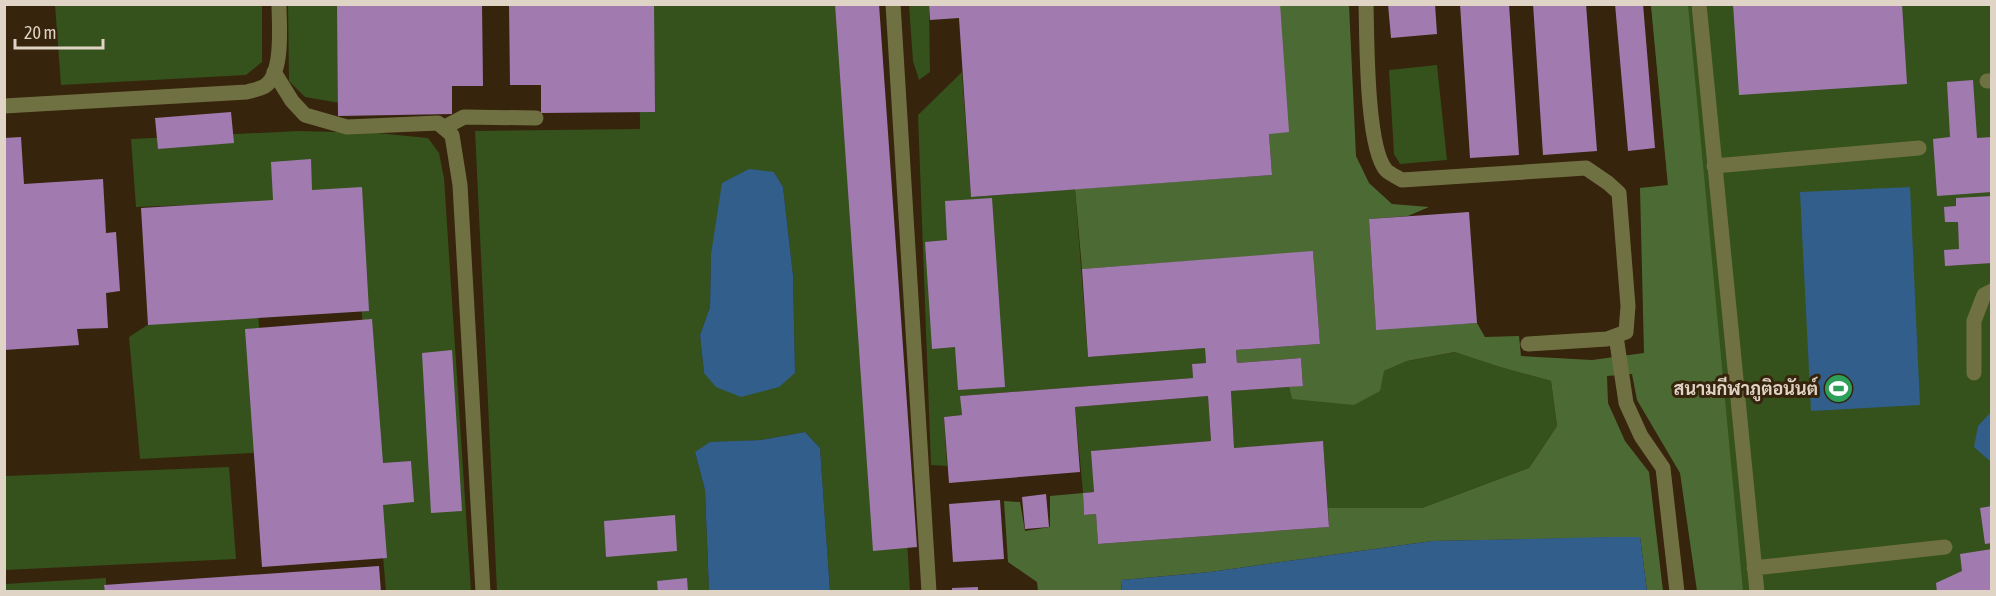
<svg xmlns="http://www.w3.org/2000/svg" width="1996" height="596" font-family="'Asap Condensed',Sarabun,sans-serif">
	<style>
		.green { fill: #35511c; fill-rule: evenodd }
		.forest { fill: #4c6b34 }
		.water { fill: #325e8b }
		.building { fill: #a17baf }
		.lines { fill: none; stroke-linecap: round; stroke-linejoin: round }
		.minor { stroke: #707142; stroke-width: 15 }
		.labels { text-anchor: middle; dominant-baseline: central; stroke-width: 6; stroke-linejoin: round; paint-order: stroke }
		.poi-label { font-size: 18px; font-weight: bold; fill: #dfd4c6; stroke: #36240c; text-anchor: end }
	</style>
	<rect width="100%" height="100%" fill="#36240c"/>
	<path class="green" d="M55,5h207v57l-16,13 -185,10z
		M288,5h58v99l-41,-7 -16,-16z
		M639,5h236l35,586h-80l-10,-143 -15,-16 -44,8 -21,1 -45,11 10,38 4,101h-212l-22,-460 165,-2zM774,172l9,15 10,88 2,98h-91l-4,-38 10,-28 1,-53 7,-32z
		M909,5h20l1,67 -11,8 -6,-19z
		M1651,5h340v586h-285z
		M1437,65l10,95 -47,4 -6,-10 -5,-84z
		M962,72l9,125 104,-8 13,168 117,-9 1,15 -14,1 1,14 -232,18 1,19 -18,2 3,49 -16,-1 -13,-350z
		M299,131l78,2 51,5 11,15 5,25 27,413h-85l-34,-392 -216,8 -5,-68z
		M258,312l11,140 -129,7 -11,-122 26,-17z
		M1456,352l44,15 51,14 6,45 -28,42 -107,40h-94l-5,-66 -89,6 -3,-57 58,-4 3,12 92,-28 23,-10z
		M1208,396l3,45 -119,10 2,41 -11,1 -8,-86z
		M229,467l7,92 -231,11v-94z
		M106,578v13l-101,1v-8z"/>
	<path class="forest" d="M1280,5h69l7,151 13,27 23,21 37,3 -21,9 -39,3 7,110 101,-6 8,14 34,-1 2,20 71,4 52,-7 -4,-165 28,-3 -17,-180h37l55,586h-46l-17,-118 -43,-73 -5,-26 -25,2 1,27 17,38 24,31 14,119h-16l-7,-54 -208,4 -222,31 -88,8 -1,11h-83l-1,-9 -29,-20 -4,-61 16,1 5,29 25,-4v-31l33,-3 1,22 12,-1 2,30 231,-17 -1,-19h94l107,-40 28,-42 -6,-45 -51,-14 -45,-15 -48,9 -23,10 -4,20 -26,14 -62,-6 -3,-12 14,-2 -2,-27 -64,5 -1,-13 84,-6 -7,-92 -231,17 -7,-80 197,-14 -3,-41z"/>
	<path class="water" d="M749,169l25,3 9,15 10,88 2,98 -16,14 -38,10 -25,-10 -12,-14 -4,-38 10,-28 1,-53 11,-71z
		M1910,187l10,218 -109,6 -11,-219z
		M1991,412v50l-17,-15 4,-21z
		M805,432l15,16 10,143h-121l-4,-101 -10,-38 15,-10 51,-2z
		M1610,537h30l7,54h-526l1,-11 88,-8 222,-31z"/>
	<path class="building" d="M337,4h145l1,82h-31v28l-114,2z
		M509,4h145l1,108 -114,1v-28h-31z
		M835,4h44l38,543 -44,4z
		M929,4h351l9,128 -20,2 3,41 -301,22 -12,-179 -29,2z
		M1388,4h47l2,30 -46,4z
		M1460,4h49l10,151 -49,3z
		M1533,4h53l11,147 -54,4z
		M1615,4h28l12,144 -27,3z
		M1733,4h169l5,80 -168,11z
		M1973,80l4,58 15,-1v55l-55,4 -4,-57 17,-2 -3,-55z
		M231,112l3,31 -76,6 -3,-31z
		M21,137l3,47 79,-5 3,54 10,-1 4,59 -14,2 2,35 -31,1 2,16 -75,5v-212z
		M311,159l1,31 50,-3 7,124 -221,14 -7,-117 132,-8 -2,-38z
		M1992,196v67l-47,3 -1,-16 15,-1 -1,-27h-13l-1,-15 12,-1v-8z
		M992,198l13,189 -47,3 -3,-43 -23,2 -7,-107 22,-2 -2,-39z
		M1469,212l8,111 -101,7 -7,-111z
		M1313,251l7,93 -84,6 1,13 64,-5 2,28 -72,5 3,57 89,-7 6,86 -231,17 -2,-30 -12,1 -1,-22 11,-1 -3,-41 120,-10 -3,-45 -133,11 5,65 -131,11 -5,-66 18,-2 -2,-19 233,-18 -1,-14 14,-1 -1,-15 -117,9 -6,-88z
		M372,319l11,144 28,-2 3,41 -31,3 4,53 -125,9 -17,-238z
		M452,350l10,161 -31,2 -9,-160z
		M1046,494l3,33 -24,2 -3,-32z
		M1000,500l4,59 -51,3 -4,-58z
		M1992,506v37l-7,1 -5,-36z
		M675,515l2,36 -71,6 -2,-36z
		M1992,549v43h-55l-1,-9 26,-12 -2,-17z
		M379,566l2,26h-276l-1,-7z
		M687,578l1,14h-30l-1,-11z
		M978,587v5h-26v-4z"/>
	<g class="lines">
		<path class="minor" d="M893,4l36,588
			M1366,4c1,33 0,143 20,166 4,4 11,7 16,10l184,-12 22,15 11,10 9,113 -2,26 -19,7 -79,5
			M1699,4l58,588
			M274,72l18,29 13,14 42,12 91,-4 14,12 8,50 23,407
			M1987,81h5
			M4,106l243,-14c6,-2 13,-3 18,-6 19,-13 14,-62 14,-82
			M445,127l19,-10 72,1
			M1714,166l205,-18
			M1616,336l10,67 15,33 22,32 14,124
			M1974,373v-52l10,-26 8,-4
			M1754,568l191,-21"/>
	</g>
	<defs>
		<symbol id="stadium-disc" viewBox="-11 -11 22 22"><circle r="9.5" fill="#2e9e5b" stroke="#36240c"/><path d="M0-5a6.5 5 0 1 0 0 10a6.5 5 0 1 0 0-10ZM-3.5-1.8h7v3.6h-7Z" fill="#fff"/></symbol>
	</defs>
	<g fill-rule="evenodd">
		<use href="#stadium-disc" x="1822" y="372" width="33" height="33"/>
	</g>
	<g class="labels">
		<g class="poi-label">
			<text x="1818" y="388">สนามกีฬาภูติอนันต์</text>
		</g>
	</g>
	<rect width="1996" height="596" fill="none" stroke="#dfd4c6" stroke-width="12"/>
	<path d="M15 39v9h88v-9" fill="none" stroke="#dfd4c6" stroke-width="3"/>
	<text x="24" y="39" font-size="18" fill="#dfd4c6" stroke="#36240c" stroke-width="4.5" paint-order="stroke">20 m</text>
</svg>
